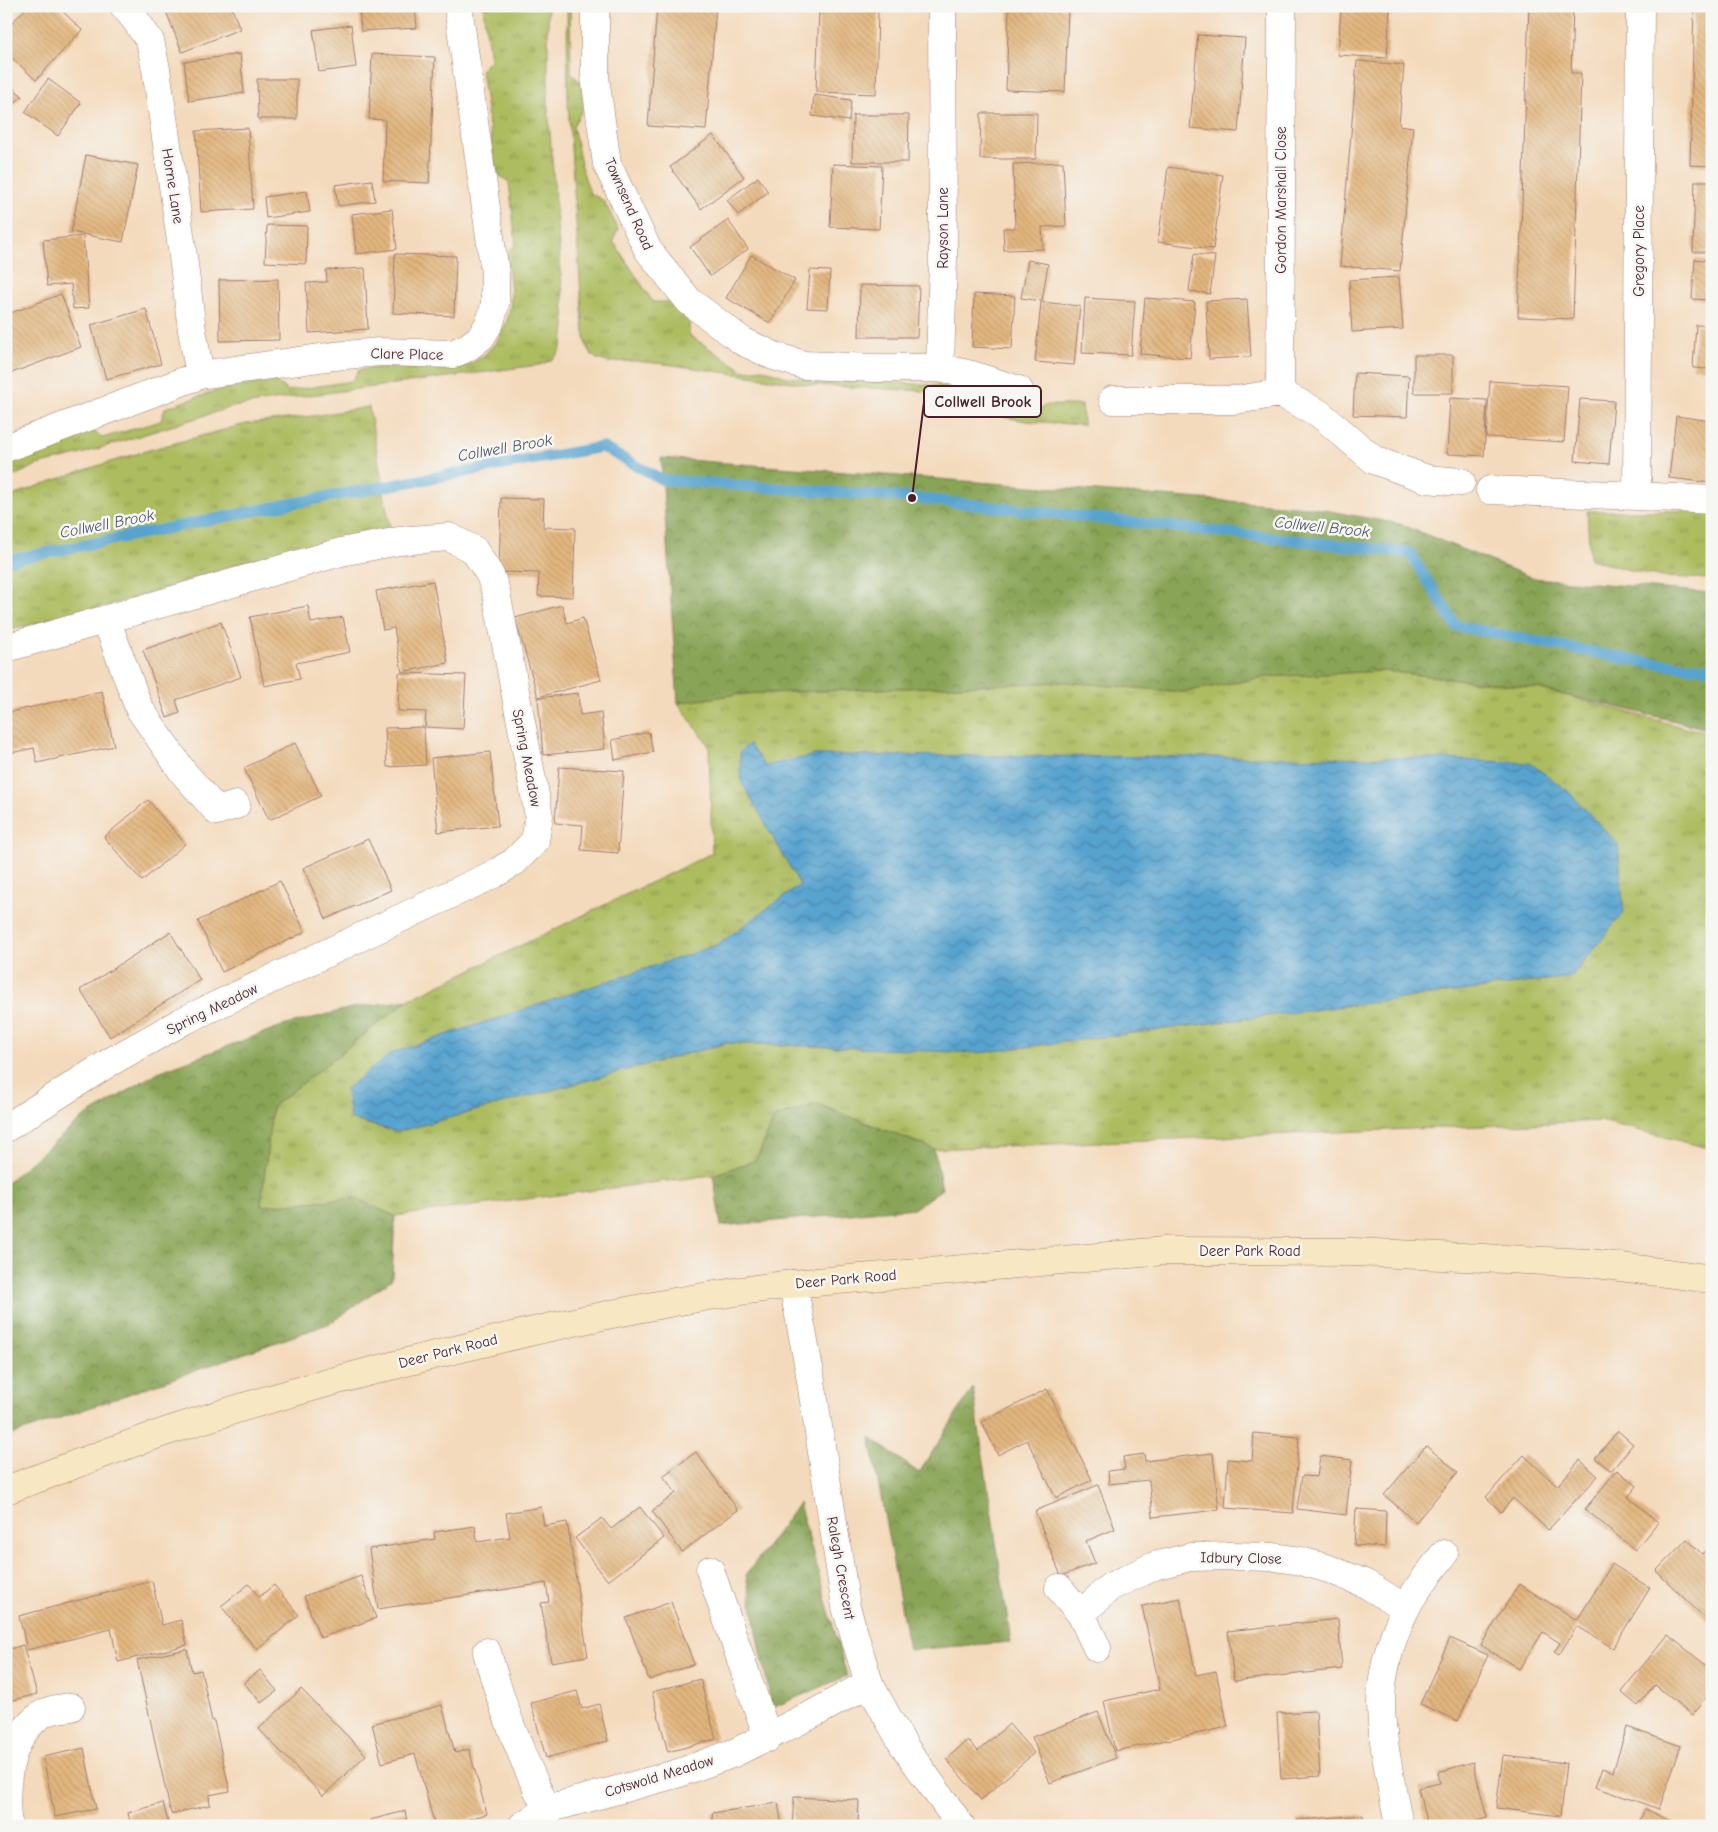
<svg xmlns="http://www.w3.org/2000/svg" width="1718" height="1832" font-family="'Comic Neue',sans-serif">
	<style>
		.grass { fill: url(#grass-tufts); stroke: #7b6e45 }
		.forest { fill: url(#forest-crowns); stroke: #6a6240 }
		.water { fill: url(#water-waves); stroke: #50617d }
		.lines { fill: none; stroke-linecap: round; stroke-linejoin: round }
		.stream { stroke: #56a3cf; stroke-width: 11 }
		.building { fill: url(#building-back-hatch) }
		.street-casing { stroke: #9f7c74; stroke-width: 29 }
		.secondary-casing { stroke: #9f7c74; stroke-width: 29 }
		.street { stroke: #fff; stroke-width: 28 }
		.secondary { stroke: #f7e8c3; stroke-width: 28 }
		.labels { text-anchor: middle; dominant-baseline: central; stroke-width: 5; stroke-linejoin: round; paint-order: stroke }
		.street-label { font-size: 15px; fill: #4a1f2b; stroke: #f6f6f2 }
		.water-label { font-size: 16px; font-style: italic; fill: #4f546d; stroke: #f6f6f2 }
		.leader { fill: none; stroke: #4a1f2b; stroke-width: 2 }
		.callout-dot { fill: #4a1f2b; stroke: #f6f6f2; stroke-width: 2 }
		.callout { fill: #f6f6f2; stroke: #4a1f2b; stroke-width: 2 }
		.callout-label { font-size: 16px; text-anchor: middle; font-weight: bold; fill: #4a1f2b }
	</style>
	<defs>
		<pattern id="grass-tufts" width="24" height="20" patternUnits="userSpaceOnUse" patternTransform="scale(1.25)"><rect width="24" height="20" fill="#acbc5f"/><path d="M3 7l-1-3M5 7V3M7 7l1-3M15 17l-1-3M17 17v-4M19 17l1-3" fill="none" stroke="#8e984f"/></pattern>
		<pattern id="forest-crowns" width="20" height="18" patternUnits="userSpaceOnUse" patternTransform="scale(1.25)"><rect width="20" height="18" fill="#89a456"/><path d="M2 6a3 3 0 1 1 6 0M12 15a3 3 0 1 1 6 0" fill="none" stroke="#728547"/></pattern>
		<pattern id="water-waves" width="16" height="10" patternUnits="userSpaceOnUse" patternTransform="scale(1.25)"><rect width="16" height="10" fill="#56a3cf"/><path d="M0 5q4-4 8 0t8 0" fill="none" stroke="#4984a8"/></pattern>
		<pattern id="building-back-hatch" width="6" height="6" patternUnits="userSpaceOnUse" patternTransform="scale(1.25)"><rect width="6" height="6" fill="#e2b67e"/><path d="M-1 5l2 2M0 0l6 6M5-1l2 2" fill="none" stroke="#c39c6d"/></pattern>
	</defs>
	<rect width="100%" height="100%" fill="#f6f6f2"/>
	<filter id="ink" filterUnits="userSpaceOnUse"><feTurbulence type="fractalNoise" baseFrequency=".02" numOctaves="2"/><feDisplacementMap in="SourceGraphic" scale="10" xChannelSelector="R" yChannelSelector="G"/><feConvolveMatrix kernelMatrix="1 2 1 2 8 2 1 2 1" color-interpolation-filters="sRGB"/></filter>
	<filter id="wash" filterUnits="userSpaceOnUse"><feTurbulence type="fractalNoise" baseFrequency=".0096" numOctaves="4" result="noise"/><feDisplacementMap in="SourceGraphic" scale="20" xChannelSelector="R" yChannelSelector="G"/><feGaussianBlur stdDeviation="1.12" result="paint"/><feColorMatrix in="noise" values="0 0 0 0 0 0 0 0 0 0 0 0 0 0 0 0 0 1.4 0 .05"/><feComposite in="paint" operator="in"/></filter>
	<g filter="url(#wash)">
		<rect width="100%" height="100%" fill="#f4dabc"/>
		<path class="grass" d="M483,6h65v102l17,217c-2,22 -3,33 -26,40l-258,34 -49,8 -154,48 -41,10 -31,15v-24l84,-27 12,9 59,-17 4,-13 54,-18 57,-9 11,10 65,-10 7,-11c9,-1 18,-3 27,-3 24,-1 48,3 73,0 12,-1 24,-10 32,-19 26,-30 21,-58 15,-94l10,-10 -7,-62 -13,-9 -15,-103 9,-10z
			M567,6h3l1,68 10,8 2,27 -10,17 9,43 8,24 14,8 14,28 -5,12 40,61h16l20,15v18l55,36 19,-2 24,8 26,3 55,1 75,5 40,9 30,16 11,1 15,-3 8,-4h35l1,20 -57,-4 -27,-5 -52,-20 -24,-5 -111,-6 -146,-21 -32,-3 -26,1 -11,-3 -7,-6 -4,-9 -3,-20 -15,-221z
			M369,407l22,126 -137,26 -130,42 -118,30v-132l18,-8 51,-18 74,-23 97,-26 66,-8z
			M1587,511h125v68l-49,-2 -34,-7 -39,-11z
			M1383,671l154,17 149,40 26,4v417l-111,-28 -667,28 -117,-45 -42,13 -19,43 -43,15 -318,41 -40,-18 -94,8 11,-99 136,-107 304,-147 -3,-107 -31,-43 61,-9 326,-12 119,10 81,-15z"/>
		<path class="forest" d="M661,458l647,49 92,17 133,54 179,15v137l-175,-42 -154,-17 -118,6 -81,15 -119,-10 -326,12 -61,9z
			M408,1000l-136,107 -11,99 94,-8 40,18 -3,63 -61,44 -325,114v-254l77,-65 75,-46 121,-45 72,-19z
			M817,1104l117,45 8,40 -27,19 -194,18 -8,-51 43,-15 19,-43z
			M973,1388l38,254 -102,8 -39,-213 49,36z
			M799,1503l48,173 -75,32 -26,-133z"/>
		<path class="water" d="M749,744l16,22 51,-11 600,3 114,5 38,28 50,53 6,68 -53,65 -592,76 -252,-10 -330,89 -47,-13 -4,-30 46,-36 325,-108 83,-60 -59,-104 -1,-29z"/>
		<g class="lines">
			<path class="stream" d="M6,561l283,-57 313,-57 61,33 249,18 498,55 46,73 187,36 69,7"/>
		</g>
		<g id="blocks">
			<path class="building" d="M28,6h29l25,24 -46,50 -30,-28v-23z
				M164,6h67l9,23 -58,23z
				M359,6h56l2,22 -56,3z
				M657,6h59l-10,124 -58,-4z
				M1009,6l59,2 -3,84 -59,-2z
				M1341,6h49l-3,52 -49,-3z
				M1529,6h44l-2,67h10l-8,246 -55,-2z
				M1694,6h18v160l-22,-1z
				M819,8l59,1 -2,85 -60,-2z
				M351,25l5,42 -37,5 -6,-42z
				M1198,35l47,3 -7,94 -48,-4z
				M240,54l4,39 -55,8 -5,-39z
				M372,54l63,3 -6,126 -46,-2 2,-61 -16,-1z
				M1357,61l47,4 -5,60 14,2 -13,144 -60,-5z
				M48,79l33,24 -23,33 -33,-24z
				M257,79h40v40h-39z
				M6,81l16,15 -16,16z
				M814,95l37,5 -2,21 -37,-5z
				M981,113h56l-1,46h-56z
				M853,115h56l-1,47h-56z
				M248,128l5,81 -52,3 -5,-81z
				M713,135l31,42 -43,32 -31,-42z
				M86,155l52,10 -15,77 -52,-10z
				M1063,162l3,64 -24,1 1,22 -39,1 -1,-22h12l-2,-64z
				M833,164l49,2 -3,63 -49,-2z
				M1168,167l55,8 -10,74 -55,-7z
				M758,177l10,15 -30,23 -11,-15z
				M372,180l3,21 -37,5 -3,-21z
				M1695,181h17v71h-19z
				M307,191l3,21 -44,6 -2,-21z
				M392,209l5,40 -41,5 -4,-40z
				M728,220l20,29 -38,27 -20,-29z
				M267,225l40,1 -1,38 -41,-2z
				M83,236l6,72 -16,1 -2,-25 -24,2 -4,-46z
				M395,254l61,2 -2,60 -61,-3z
				M1194,254l21,2 -5,38 -21,-3z
				M751,255l44,25 -25,43 -44,-25z
				M1695,259l17,2v39l-20,-1z
				M1028,260l20,4 -6,37 -21,-3z
				M365,268l3,61 -59,4 -3,-50 21,-1 -1,-12z
				M810,270l20,1 -2,38 -21,-1z
				M1399,277l4,52 -51,3 -3,-52z
				M278,279l1,61 -59,1 -1,-61z
				M860,285l59,1 -2,51h-58z
				M61,294l20,53 -75,28v-60z
				M974,294l41,2 -3,53 -40,-2z
				M1085,298l50,3 -4,54 -49,-2z
				M1145,298l50,4 -5,56 -50,-4z
				M1247,299l4,58 -42,2 -3,-58z
				M1041,302l39,4 -6,59 -39,-3z
				M146,309l15,55 -55,15 -15,-54z
				M1696,325l16,1v43l-19,-1z
				M1414,355h39v38h-39z
				M1355,373l54,3 -2,41 -54,-2z
				M1490,381l78,5 -4,56 -78,-5z
				M1450,398l37,2 -3,56 -37,-2z
				M1580,399l34,2 -5,63 -34,-3z
				M1676,416l36,5v62l-43,-5z
				M501,498l43,1 -1,28 32,1 -2,69 -35,-1 1,-23 -40,-1z
				M433,581l15,82 -46,9 -8,-44 -11,2 -7,-39z
				M562,605l5,18 16,-5 18,62 -63,17 -23,-79z
				M308,606l3,17 32,-6 7,35 -54,11 4,16 -36,7 -14,-69z
				M221,622l20,55 -65,23 4,13 -13,5 -24,-68z
				M399,673l67,2 -3,54 -38,-2 1,-15 -28,-1z
				M102,691l12,55 -77,17 -3,-15 -28,6v-41z
				M578,693l2,22 21,-3 4,37 -62,6 -5,-57z
				M424,727l2,38 -39,2 -2,-39z
				M649,732l4,20 -38,8 -3,-20z
				M295,743l26,53 -52,24 -25,-52z
				M490,752l8,74 -60,6 -7,-74z
				M559,767l65,4 -6,82 -37,-3 2,-25 -28,-2z
				M148,800l37,44 -43,37 -38,-44z
				M368,839l23,51 -65,29 -23,-51z
				M280,881l25,51 -83,40 -24,-51z
				M170,932l30,48 -90,57 -30,-47z
				M1047,1389l45,91 -36,18 -29,-58 -29,15 -16,-33z
				M1618,1431l15,13 -22,27 -16,-13z
				M1254,1433l45,4 -6,76 -68,-5 3,-49 24,2z
				M1426,1446l32,26 -42,50 -32,-27z
				M696,1452l42,58 -56,42 -30,-41 24,-18 -13,-17z
				M1213,1453l6,57 -66,7 -4,-37 -40,4 -1,-13 17,-2 -2,-12 21,-3 1,7z
				M1524,1455l33,31 23,-26 18,16 -50,54 -35,-32 -12,14 -15,-15z
				M1320,1456l32,4 -6,55 -49,-6 5,-33 15,1z
				M1617,1470l20,16 -9,11 30,25 -23,28 -50,-41z
				M1098,1485l17,44 -29,12 9,22 -34,13 -26,-65z
				M541,1507l3,19 23,-4 21,134 -37,6 -10,-59 8,-1 -3,-19 -168,26 -9,-60 66,-10 -1,-7 41,-6 2,16 33,-5 -4,-24z
				M640,1507l24,31 -56,43 -33,-43 27,-20 9,11z
				M1356,1509l30,2 -1,36 -31,-2z
				M1687,1539l15,15 10,-10v71l-5,5 -51,-49z
				M1612,1564l38,24 -37,60 -36,-22 -18,29 -5,-3 6,-9 -17,-11 -24,37 -38,-24 38,-61 58,36z
				M361,1576l15,42 -56,20 -16,-42z
				M152,1581l10,44 19,-5 6,25 -69,17 -7,-33 -84,21 -8,-34z
				M249,1584l10,13 15,-12 25,30 -42,35 -36,-44z
				M1180,1598l16,77 20,-4 12,56 -113,24 -11,-50 56,-12 -18,-83z
				M671,1602l23,62 -45,16 -23,-62z
				M1338,1619l4,50 -108,12 -6,-50z
				M1668,1635l44,35v21l-20,24 -37,-30 -17,21 -17,-14z
				M1450,1638l38,17 -30,66 -38,-17z
				M23,1645l14,49 -31,8v-52z
				M187,1649l5,23 9,-2 11,51h2l16,70 -21,4 1,10 -39,9 -34,-154z
				M260,1670l17,21 -16,12 -17,-20z
				M700,1679l16,60 -48,13 -16,-60z
				M301,1689l65,66 -43,41 -64,-67z
				M577,1691l5,18 17,-5 9,37 -62,17 -15,-55z
				M442,1705l13,48 14,-4 18,65 -44,12h-8l-20,-72 -33,9 -10,-39z
				M1316,1711l4,65 -39,3 -4,-66z
				M1098,1712l18,46 -66,25 -18,-46z
				M1009,1724l25,29 -53,47 -35,-41 22,-19 10,11z
				M1627,1727l54,19 -22,63 -64,-22 7,-19 11,4z
				M84,1748l12,61 -41,8 -12,-60z
				M1503,1756l63,7 -6,53 -64,-8z
				M1473,1762l14,56 -29,8h-31l-9,-38 22,-5 -2,-11z
				M794,1797l65,3 -1,26h-66z
				M163,1803l6,23h-38l-3,-13z
				M778,1803l4,23h-68l-2,-13z
				M1645,1809l36,17h-44z
				M405,1811l3,15h-37l-1,-6z
				M1363,1815l1,11h-66l-1,-6z"/>
		</g>
	</g>
	<g filter="url(#ink)">
		<use href="#blocks" fill-opacity="0" stroke="#9f7c74" stroke-width="1"/>
		<g class="lines">
			<defs>
				<path id="street" d="M124,6l10,12 16,23 6,28 26,179 10,82 8,45
					M595,6v71l12,87 41,86 41,51 53,40 32,15 30,9 70,3h66
					M942,6l1,252 -3,110 32,7 47,15
					M1280,393l40,21 54,46 53,19 34,3
					M1113,400h123l44,-7 2,-387
					M6,448l194,-73 134,-19 46,-4 73,2 15,-7 13,-10 9,-15 5,-17v-32l-37,-267
					M1490,490l147,6 3,-490
					M1637,496l75,4
					M106,619l33,89 44,64 34,39 19,-6
					M6,648l335,-96 58,-11 50,-4 25,13 16,25 6,17 43,224 -4,25 -21,21 -20,12 -311,147 -73,41 -104,66
					M793,1284l16,84 37,239 12,40 11,36 15,28 20,35 57,80
					M710,1570l58,168
					M1059,1588l22,26 16,34
					M1081,1614l29,-27 44,-21 36,-9 41,-1 43,1 27,4 28,8 37,15 39,24
					M487,1652c15,56 34,105 60,157
					M8,1826c-5,-37 -1,-88 33,-111 9,-6 20,-7 30,-8
					M522,1826l25,-17 129,-35 58,-21 81,-40 54,-30
					M1399,1826c-7,-39 -17,-81 -18,-121 0,-32 10,-66 24,-95 8,-18 27,-40 39,-56"/>
				<path id="secondary" d="M6,1490c58,-21 115,-44 174,-63 97,-32 196,-58 295,-82 106,-26 211,-48 318,-61l371,-33 190,1 236,11 122,16"/>
			</defs>
			<use href="#street" class="street-casing"/>
			<use href="#secondary" class="secondary-casing"/>
			<use href="#street" class="street"/>
			<use href="#secondary" class="secondary"/>
		</g>
	</g>
	<g class="labels">
		<g class="street-label">
			<text transform="translate(173 186) rotate(81)">Horne Lane</text>
			<text transform="translate(1281 200) rotate(-90)">Gordon Marshall Close</text>
			<text transform="translate(629 204) rotate(66)">Townsend Road</text>
			<text transform="translate(943 228) rotate(-90)">Rayson Lane</text>
			<text transform="translate(1639 251) rotate(-90)">Gregory Place</text>
			<text transform="translate(407 354) rotate(1)">Clare Place</text>
			<text transform="translate(527 758) rotate(79)">Spring Meadow</text>
			<text transform="translate(212 1009) rotate(-26)">Spring Meadow</text>
			<text x="1250" y="1251">Deer Park Road</text>
			<text transform="translate(846 1279) rotate(-5)">Deer Park Road</text>
			<text transform="translate(448 1351) rotate(-14)">Deer Park Road</text>
			<text transform="translate(1241 1558) rotate(1)">Idbury Close</text>
			<text transform="translate(841 1568) rotate(80)">Ralegh Crescent</text>
			<text transform="translate(659 1776) rotate(-17)">Cotswold Meadow</text>
		</g>
		<g class="water-label">
			<text transform="translate(505 448) rotate(-10)">Collwell Brook</text>
			<text transform="translate(107 524) rotate(-11)">Collwell Brook</text>
			<text transform="translate(1322 527) rotate(6)">Collwell Brook</text>
		</g>
	</g>
	<path class="leader" d="M912 498L924 402"/>
	<circle class="callout-dot" cx="912" cy="498" r="5"/>
	<rect class="callout" x="924" y="386" width="117" height="31" rx="5"/>
	<g class="callout-label">
		<text x="983" y="407">Collwell Brook</text>
	</g>
	<rect width="1718" height="1832" fill="none" stroke="#f6f6f2" stroke-width="25"/>
</svg>
